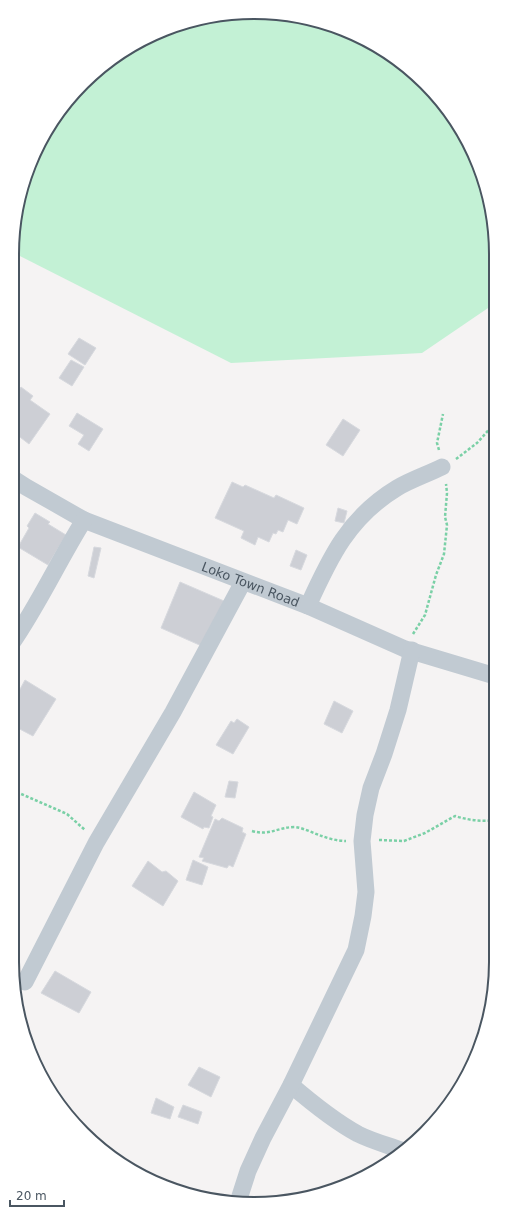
<svg xmlns="http://www.w3.org/2000/svg" width="508" height="1216" font-family="'DejaVu Sans',sans-serif">
	<style>
		.green { fill: #c3f1d5 }
		.building { fill: #cdcfd5; stroke: #d7d9de }
		.lines { fill: none; stroke-linecap: round; stroke-linejoin: round }
		.path { stroke: #7ad0a6; stroke-width: 2.5; stroke-dasharray: 3 2; stroke-linecap: butt }
		.minor { stroke: #c1cad2; stroke-width: 17 }
		.labels { text-anchor: middle; dominant-baseline: central; stroke-width: 3; stroke-linejoin: round; paint-order: stroke }
		.street-label { font-size: 13px; fill: #4a5661; stroke: #fff }
		.rim { fill: none; stroke: #4a5661; stroke-width: 2 }
	</style>
	<rect width="100%" height="100%" fill="#f5f3f3"/>
	<path class="green" d="M238,13l94,12 69,37 45,45 31,54 17,61v82l-72,49 -191,10 -219,-111 13,-76 47,-82 75,-57z"/>
	<path class="building" d="M79,338l17,10 -11,17 -17,-11z
		M71,360l13,7 -12,19 -13,-8z
		M21,387l12,9 -3,4 20,14 -21,30 -17,-13v-32z
		M77,413l26,16 -14,22 -11,-7 6,-9 -15,-9z
		M343,419l17,11 -17,26 -17,-11z
		M232,482l11,5 2,-2 29,13 2,-3 28,13 -7,16 -9,-4 -5,12 -5,-2 -2,4 -3,-1 -4,9 -11,-5 -3,8 -14,-7 3,-7 -29,-13z
		M338,508l9,3 -3,12 -9,-2z
		M35,513l15,9 -2,2 18,11 -18,30 -30,-18 11,-19 -2,-2z
		M94,547l7,1 -7,30 -6,-2z
		M296,550l11,5 -6,15 -11,-4z
		M180,582l44,19 -20,46 -43,-19z
		M12,601l4,3 -4,8z
		M25,680l31,19 -23,37 -21,-11v-21z
		M334,701l19,10 -11,22 -18,-9z
		M237,719l12,8 -16,27 -17,-9 15,-24 3,2z
		M229,781l9,1 -3,16 -10,-1z
		M194,792l22,13 -5,11 2,1 -4,11 -5,-1 -1,2 -22,-12z
		M222,818l21,10 -1,4 4,2 -13,33 -4,-2 -2,3 -25,-7 2,-3 -5,-1 16,-38 4,2z
		M193,860l15,7 -6,18 -16,-5z
		M148,861l14,11 4,-1 12,10 -15,25 -31,-20z
		M55,971l36,21 -12,21 -38,-20z
		M199,1067l21,10 -9,20 -23,-12z
		M156,1098l18,9 -4,12 -19,-6z
		M183,1105l19,7 -4,12 -20,-7z"/>
	<g class="lines">
		<path class="path" d="M439,450l-2,-7 6,-29
			M456,459l21,-16 17,-19
			M413,634l12,-19 11,-40 8,-21 3,-29 -2,-8 2,-24 -1,-9
			M12,790l55,24 18,16
			M252,831c18,5 26,-4 43,-4 8,1 16,5 24,8 8,3 18,6 27,6
			M379,840l25,1 21,-8 30,-17c13,4 27,6 41,4"/>
		<g class="minor">
			<path id="s1" d="M12,478l14,9 58,33 224,86 97,43 90,27"/>
			<path d="M308,606c22,-49 41,-89 89,-118 13,-8 31,-14 45,-21"/>
			<path d="M12,643c27,-39 47,-83 72,-123"/>
			<path d="M25,982l71,-139 77,-131 70,-130"/>
			<path d="M291,1085c21,18 43,36 67,49 14,7 29,11 43,16"/>
			<path d="M239,1199l9,-28 15,-33 28,-53 65,-135 7,-34 3,-24 -4,-51 3,-26 6,-27 13,-34 14,-44 14,-60"/>
		</g>
	</g>
	<g class="labels">
		<g class="street-label">
			<text stroke="none"><textPath href="#s1" startOffset="262">Loko Town Road</textPath></text>
		</g>
	</g>
	<path d="M0 0H508V1216H0ZM254 19H254A235 235 0 0 1 489 254V962A235 235 0 0 1 254 1197H254A235 235 0 0 1 19 962V254A235 235 0 0 1 254 19Z" fill="#fff" fill-rule="evenodd"/>
	<path class="rim" d="M254 19H254A235 235 0 0 1 489 254V962A235 235 0 0 1 254 1197H254A235 235 0 0 1 19 962V254A235 235 0 0 1 254 19Z"/>
	<path d="M10 1200v6h54v-6" fill="none" stroke="#4a5661" stroke-width="2"/>
	<text x="16" y="1200" font-size="12" fill="#4a5661" stroke="#ffffff" stroke-width="3" paint-order="stroke">20 m</text>
</svg>
